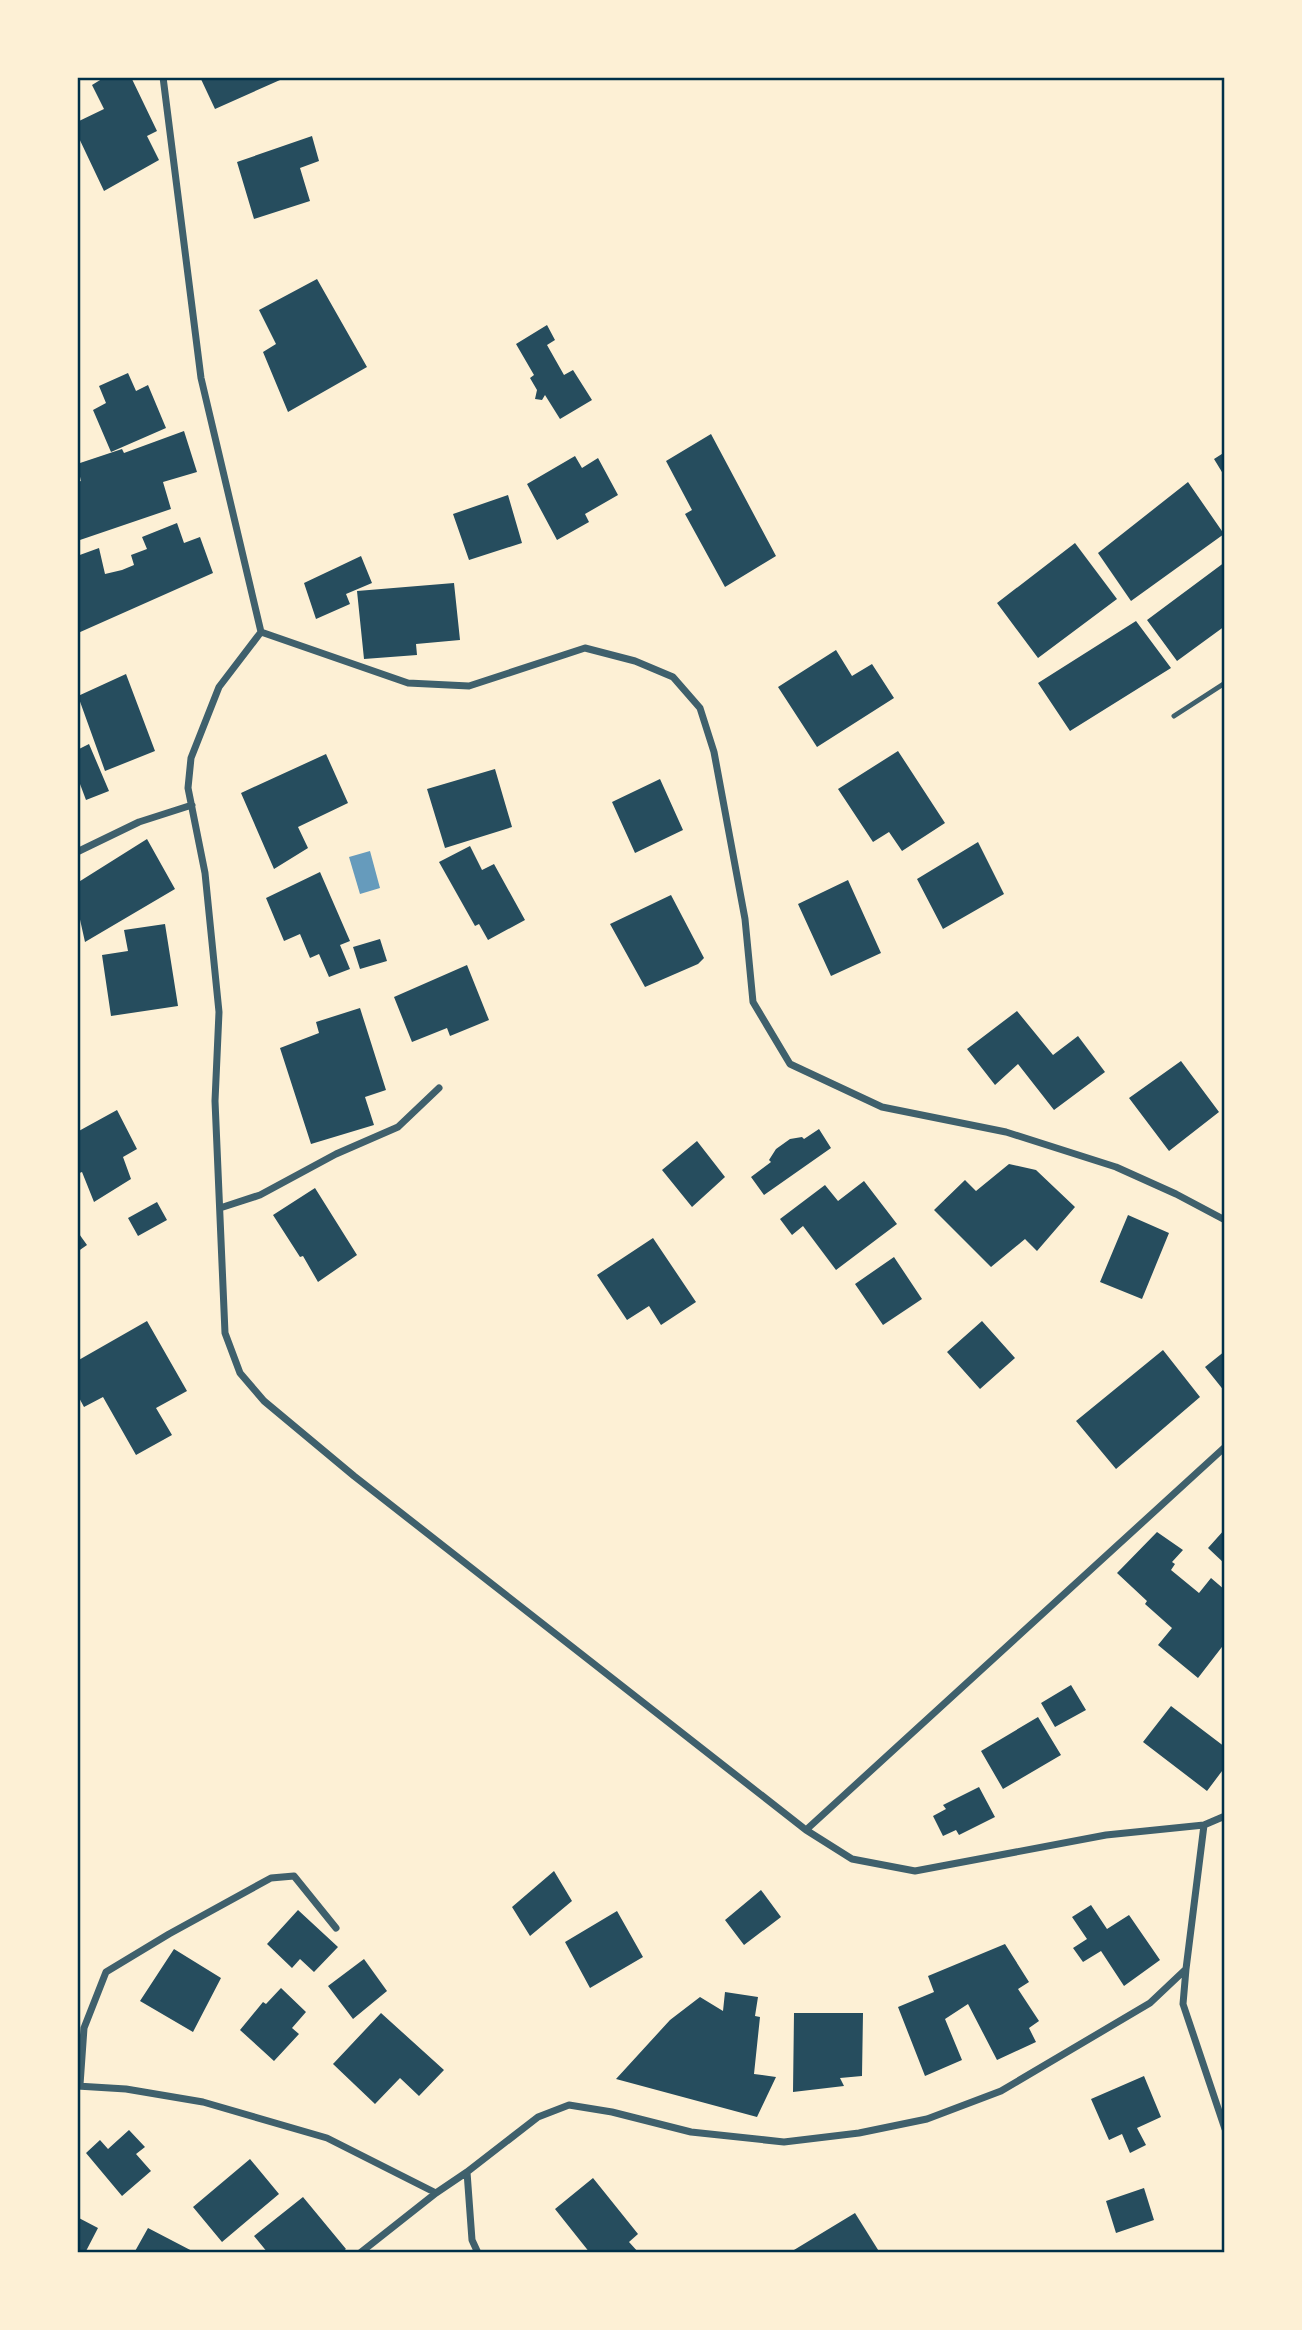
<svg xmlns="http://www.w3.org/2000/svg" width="1302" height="2330" font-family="'Fira Sans Condensed',sans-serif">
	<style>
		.water { fill: #669bbc }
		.building { fill: #264d5e }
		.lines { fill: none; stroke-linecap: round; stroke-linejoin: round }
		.service { stroke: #3f606c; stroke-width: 5 }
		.minor { stroke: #3f606c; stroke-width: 7 }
		.neatline { fill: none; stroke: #003049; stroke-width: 2.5 }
	</style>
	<rect width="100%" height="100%" fill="#fdf0d5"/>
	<path class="water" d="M370,851l10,37 -20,6 -11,-37z"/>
	<path class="building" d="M105,77h26l26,54 -10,5 12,24 -55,31 -27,-57v-12l27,-13 -12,-24z
		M200,77h79l1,3 -65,29z
		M312,136l7,25 -19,7 10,33 -56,18 -17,-57z
		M317,279l50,88 -79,45 -25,-60 13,-8 -17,-34z
		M547,325l8,15 -8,5 17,30 9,-5 19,30 -32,19 -15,-24 -3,5 -7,-1 2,-9 -7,-12 4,-3 -18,-31z
		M128,373l8,18 12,-6 18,43 -55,24 -18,-42 13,-7 -7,-17z
		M184,431l13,41 -34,10 8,27 -94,32v-59l4,-1 -4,-17 45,-15 2,4z
		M711,434l65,122 -51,31 -40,-73 7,-4 -26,-49z
		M1225,452v25l-11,-18z
		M575,456l7,12 16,-10 20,37 -33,19 4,8 -32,18 -30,-56z
		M1188,482l36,52 -93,67 -33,-48z
		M508,495l14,48 -53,17 -16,-46z
		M177,523l7,20 16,-6 13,36 -135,60 -1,-77 22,-8 6,26 17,-4 12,-5 -3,-10 16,-6 -5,-12z
		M1075,543l42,56 -79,59 -41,-55z
		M361,556l11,27 -26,11 4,10 -34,15 -12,-36z
		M1225,562v64l-48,35 -30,-41z
		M454,583l6,57 -44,4 1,11 -53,4 -7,-68z
		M1136,621l35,47 -101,63 -32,-48z
		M836,650l16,26 20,-12 22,34 -77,49 -39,-60z
		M126,674l29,77 -50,20 -27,-75z
		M89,744l20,47 -23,9 -9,-24v-26z
		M898,751l47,72 -43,28 -13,-19 -16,10 -35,-53z
		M326,754l22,49 -50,24 10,21 -34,21 -33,-76z
		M495,769l17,58 -67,21 -18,-59z
		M660,779l23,51 -48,23 -23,-51z
		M147,839l28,50 -90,53 -8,-36v-23z
		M978,842l26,52 -61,35 -26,-50z
		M470,846l12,24 12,-6 31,56 -37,20 -9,-16 -4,2 -36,-64z
		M320,872l30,69 -10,4 10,24 -21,8 -10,-23 -9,4 -10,-24 -16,7 -18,-43z
		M848,880l33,73 -50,23 -33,-72z
		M671,895l33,63 -6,6 -53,23 -35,-63z
		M165,924l13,82 -67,10 -9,-61 26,-4 -4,-21z
		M380,939l7,22 -27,8 -7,-22z
		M467,965l22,55 -39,16 -3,-8 -35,14 -18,-45z
		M360,1008l26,82 -21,7 9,28 -63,19 -31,-96 39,-15 -3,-11z
		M1017,1011l36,44 25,-19 27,36 -51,38 -36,-46 -23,21 -28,-36z
		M1181,1061l38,51 -50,39 -40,-53z
		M117,1110l20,39 -14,8 8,22 -37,23 -12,-30 -5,2v-42z
		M819,1129l12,19 -67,47 -13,-18 20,-15 -2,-2 7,-11 14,-10 12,-2 2,2z
		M697,1141l28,36 -33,30 -30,-37z
		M1009,1164l27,6 39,37 -38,44 -12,-12 -34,28 -57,-57 31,-30 11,11z
		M864,1181l33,43 -61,46 -33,-44 -11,9 -12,-16 45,-34 13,16z
		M315,1188l42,67 -39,27 -15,-26 -3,1 -27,-42z
		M157,1202l10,18 -29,16 -10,-18z
		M1128,1215l41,18 -27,66 -42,-17z
		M77,1231l10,14 -10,7z
		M653,1238l43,64 -35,23 -12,-19 -22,14 -30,-45z
		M894,1257l28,42 -39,26 -28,-41z
		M147,1321l40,70 -31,17 16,27 -36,20 -33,-58 -19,10 -7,-13v-33z
		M982,1321l33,37 -35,31 -33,-37z
		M1163,1350l37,47 -84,72 -40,-48z
		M1225,1351v41l-20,-25z
		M1225,1529v35l-17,-16z
		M1157,1532l26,18 -11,12 3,2 -4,6 28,23 12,-15 14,12v53l-27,35 -40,-33 14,-17 -27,-24 2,-3 -30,-28z
		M1071,1685l15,25 -31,17 -14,-24z
		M1171,1706l54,41v20l-18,24 -64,-49z
		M1038,1717l23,38 -58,34 -22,-38z
		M979,1787l16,30 -36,18 -3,-5 -13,6 -10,-20 13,-7 -3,-4z
		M554,1871l18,30 -42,35 -18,-29z
		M761,1890l20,27 -37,28 -19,-25z
		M1091,1905l16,24 22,-14 31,45 -36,26 -23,-35 -18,11 -10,-14 14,-9 -15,-22z
		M298,1910l40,37 -24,25 -14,-13 -8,9 -25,-24z
		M617,1911l26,46 -53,31 -25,-46z
		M1005,1944l24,38 -11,7 21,32 -10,7 7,14 -39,18 -29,-56 -23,15 17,41 -37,16 -27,-69 36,-15 -6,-16z
		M174,1949l47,29 -28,54 -53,-31z
		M364,1959l23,32 -34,28 -25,-33z
		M281,1988l25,24 -14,16 7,6 -25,27 -34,-31 23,-28 3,2z
		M725,1992l33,5 -3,19 5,1 -6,57 22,3 -19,40 -141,-38 54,-59 30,-23 23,14z
		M381,2013l63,57 -25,26 -19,-18 -25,26 -42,-40z
		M794,2013h69l-1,63 -22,2 4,8 -51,6z
		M1144,2076l17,41 -24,11 9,17 -16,8 -8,-19 -13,6 -18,-41z
		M129,2130l16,17 -9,7 15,17 -29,25 -36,-43 14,-13 8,9z
		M250,2159l29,35 -57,48 -29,-35z
		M593,2178l45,56 -9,8 10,11h-49l-35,-44z
		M1144,2188l10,32 -38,13 -10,-32z
		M303,2197l43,52 -5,4h-73l-14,-17z
		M855,2213l25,40h-91z
		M77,2217l21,11 -13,25h-8z
		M148,2228l48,25h-62z"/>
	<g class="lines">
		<path class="service" d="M1174,716l51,-33"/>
		<path class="minor" d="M163,77l38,301 60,254
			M261,632l-42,55 -28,71 -3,30 17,85 14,139 -4,89 10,232 15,40 24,28 90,75 452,354 46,29 63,12 191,-36 98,-10
			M261,632l147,51 61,3 116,-38 50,13 38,16 27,31 14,44 31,167 8,83 37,62 92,43 124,25 110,35 60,27 49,26
			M77,852l62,-30 53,-17
			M220,1208l40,-13 76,-41 62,-27 41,-39
			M806,1830l419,-383
			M1186,1969l-3,35 42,125
			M80,2085l4,-57 22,-56 63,-38 102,-56 23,-2 42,52
			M77,2086l49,3 77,13 124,36 109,55 31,-21
			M360,2253l76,-60
			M478,2253l-6,-13 -5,-68 71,-55 31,-12 43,7 79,20 93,10 75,-9 68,-14 74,-28 149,-88 36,-34 18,-144 21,-9"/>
	</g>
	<rect width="1302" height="2330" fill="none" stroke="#fdf0d5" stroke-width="158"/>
	<rect x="79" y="79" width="1144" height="2172" class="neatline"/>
</svg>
